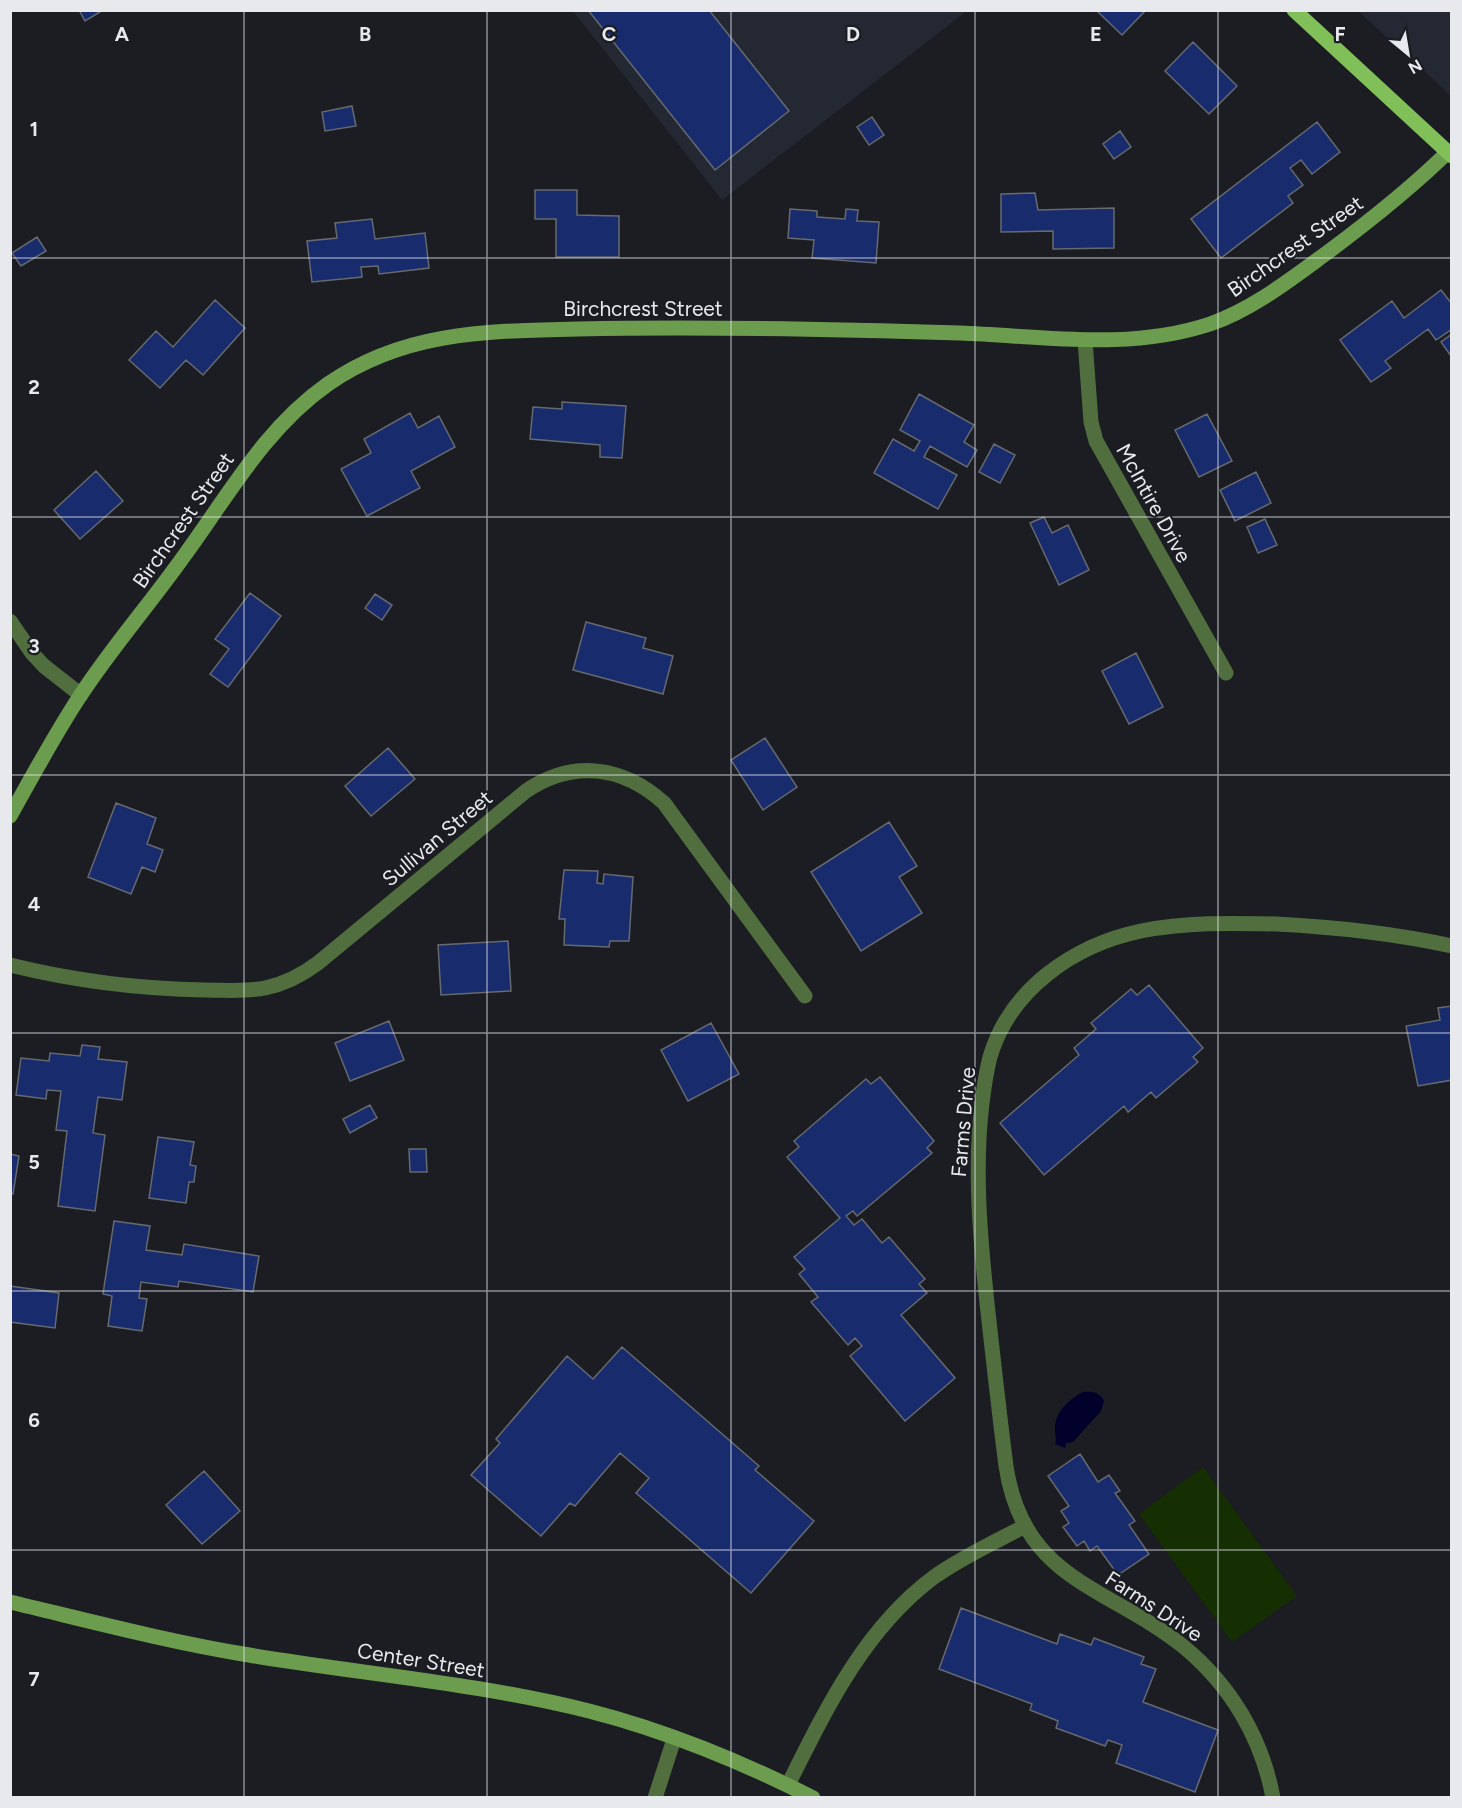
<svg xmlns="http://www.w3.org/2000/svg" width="1462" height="1808" font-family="Figtree,sans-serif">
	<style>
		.built { fill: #232832 }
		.green { fill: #152e02 }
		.water { fill: #01002a }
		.building { fill: #182c6d; stroke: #66696f; stroke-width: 1.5 }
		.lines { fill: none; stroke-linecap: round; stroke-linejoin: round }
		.street { stroke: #506e3e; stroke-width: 15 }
		.secondary { stroke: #6c9c4e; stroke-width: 15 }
		.primary { stroke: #81c059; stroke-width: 15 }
		.grid { fill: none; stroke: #e7e9ed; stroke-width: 1.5; stroke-opacity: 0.55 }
		.labels { text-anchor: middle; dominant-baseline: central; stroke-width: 4.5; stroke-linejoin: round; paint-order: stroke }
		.street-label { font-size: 21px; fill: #e7e9ed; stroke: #1b1d22 }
		.grid-label { font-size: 20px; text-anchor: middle; font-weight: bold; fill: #e7e9ed; stroke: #1b1d22; stroke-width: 4.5; stroke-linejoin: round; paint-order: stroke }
	</style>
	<rect width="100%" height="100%" fill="#1b1d22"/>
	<path class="built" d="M573,11h394l-245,189z
		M1358,11h93v85z"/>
	<path class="green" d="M1203,1467l94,129 -65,46 -93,-128z"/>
	<path class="water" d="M1083,1392c9,-1 17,0 21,9l-3,10 -28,31 -7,1 -1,5 -10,-4c2,-6 0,-8 0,-14 -1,-17 14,-31 28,-38z"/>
	<path class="building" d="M79,10h20l1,2 -15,9z
		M588,10h121l80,101 -74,59z
		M1096,10h50l-24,25z
		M1193,42l44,44 -28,28 -44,-43z
		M352,106l4,20 -31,5 -3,-19z
		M872,117l12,18 -15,10 -12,-18z
		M1317,122l23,30 -28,22 -11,-14 -11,8 13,17 -15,11 5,7 -72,55 -30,-39z
		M1120,131l11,16 -17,12 -11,-15z
		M535,190h42v25l42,1v41h-63v-38h-21z
		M1035,193l3,17 76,-2v40l-61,1v-18l-52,1v-38z
		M790,209l27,2v6l28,2 1,-10 12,1 -1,11 22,1 -3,41 -64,-5 2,-18 -26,-2z
		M372,219l3,20 50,-6 4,35 -50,6 -1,-8 -17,1 1,10 -50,5 -5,-41 30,-3 -2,-15z
		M37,237l9,14 -25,15 -9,-13z
		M1441,290l11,14v25l-16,11 -8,-11 -43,32 6,7 -20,14 -31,-42 52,-39 12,17z
		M215,300l30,28 -42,47 -17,-15 -26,28 -31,-28 27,-29 17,16z
		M1452,334v22h-1l-10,-14z
		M919,394l55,31 -10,17 13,8 -10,17 -37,-21 -6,11 33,18 -19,34 -64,-36 19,-34 21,12 6,-10 -20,-11z
		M562,402l64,4 -4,52 -22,-1v-12l-70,-6 3,-32 29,2z
		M410,413l8,15 21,-12 16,31 -44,24 9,17 -53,28 -26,-47 30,-16 -7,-14z
		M1207,414l25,47 -33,16 -24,-47z
		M994,444l21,11 -15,28 -21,-11z
		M96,471l27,30 -43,38 -26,-29z
		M1256,472l15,31 -36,18 -15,-31z
		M1044,517l8,16 16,-8 21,45 -30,15 -29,-62z
		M1265,519l12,26 -19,8 -11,-26z
		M250,593l31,23 -53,71 -18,-13 19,-25 -14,-10z
		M375,594l17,11 -10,15 -17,-12z
		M586,622l60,16 -3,10 30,8 -10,38 -90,-24z
		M1136,653l27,54 -34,17 -27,-53z
		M765,738l32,49 -34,23 -32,-50z
		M388,748l27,31 -44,37 -26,-30z
		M116,803l40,15 -9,26 16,6 -8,22 -13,-5 -11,27 -43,-17z
		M889,822l28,44 -18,11 23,36 -61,38 -50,-79z
		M564,870l34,1 -1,12 6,1 1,-10 29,3 -4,64h-19l-1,6 -45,-2 1,-26h-6z
		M508,941l3,50 -70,4 -3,-50z
		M1149,985l54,63 -10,9 5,5 -42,36 -5,-6 -23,20 -4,-6 -80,69 -44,-52 79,-68 -5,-7 22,-19 -5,-6 40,-34 6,6z
		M1452,1006v74l-34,6 -12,-60 34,-6 -2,-12z
		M389,1021l15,39 -54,21 -15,-38z
		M711,1023l28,51 -51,27 -27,-51z
		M82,1045l18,2 -2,12 29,3 -5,38 -24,-3 -5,36 12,2 -10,76 -37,-5 9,-75 -11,-1 5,-39 -14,-1 -1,9 -30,-4 5,-37 28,3 1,-8 30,3z
		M880,1077l54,64 -7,7 5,5 -75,63 -4,-5 -7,5 8,9 8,-6 20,24 7,-6 36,42 -6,5 8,9 -26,22 54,63 -50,43 -55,-65 12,-10 -7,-8 -7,7 -37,-43 7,-5 -19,-23 6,-5 -11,-12 46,-39 -53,-61 12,-10 -5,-6 72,-62 5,5z
		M370,1105l7,13 -27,15 -7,-14z
		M158,1137l36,5 -4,23 6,1 -2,16h-5l-3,21 -37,-5z
		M409,1149h17l1,23h-17z
		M10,1154l9,2 -6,38h-3z
		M114,1221l36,5 -4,24 36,5 2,-11 75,12 -6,36 -74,-11 -1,6 -37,-5 -2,16 8,1 -5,32 -34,-5 4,-30 -9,-2z
		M10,1286l49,7 -4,35 -45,-6z
		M622,1347l137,119 -4,4 59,51 -63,72 -115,-100 13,-15 -29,-25 -45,53 -5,-3 -29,33 -70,-61 29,-32 -4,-4 71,-83 26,23z
		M1080,1454l18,28 11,-7 11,16 -5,2 20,28 -6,4 20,29 -31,21 -21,-29 -7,5 -6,-10 -7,5 -14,-19 6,-4 -8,-12 8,-5 -21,-30z
		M204,1471l36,40 -38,33 -36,-39z
		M961,1608l96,36 3,-10 31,11 3,-7 50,19 -3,7 15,5 -13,33 75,28 -23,62 -79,-29 6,-18 -14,-5 -3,6 -49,-18 2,-7 -28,-11 2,-6 -93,-35z"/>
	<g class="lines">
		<path class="street" d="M1085,340l6,82 5,19 130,232
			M10,621l22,32 12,13 37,29
			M10,965c65,16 129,24 195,25 20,0 40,2 60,-2 20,-4 37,-13 53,-25l208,-172c47,-32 97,-25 138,12l141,193
			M788,1785c38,-76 76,-156 146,-208 28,-20 61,-35 91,-51
			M655,1798l19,-59
			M1273,1798c-11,-60 -42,-112 -89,-151 -76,-61 -161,-66 -178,-181 -7,-54 -13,-109 -19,-163 -7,-67 -13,-133 -5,-200 2,-16 4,-31 8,-46 20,-68 84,-112 151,-126 44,-9 90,-8 135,-7 61,3 116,9 176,22"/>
		<path class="secondary" d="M10,816c23,-41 45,-82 70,-120 32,-49 70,-92 104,-140 44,-60 81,-128 144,-172 76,-53 160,-53 250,-55 127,-3 254,0 382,4 83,3 169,18 250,-9 43,-15 81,-45 118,-72 43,-32 82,-63 120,-100
			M10,1602c80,19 159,40 239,53 113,19 229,28 340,56 75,19 156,52 224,87"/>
		<path class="primary" d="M1294,10l158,146"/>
	</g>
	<path class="grid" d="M244,10v1788M487,10v1788M731,10v1788M975,10v1788M1218,10v1788M10,258h1442M10,517h1442M10,775h1442M10,1033h1442M10,1291h1442M10,1550h1442"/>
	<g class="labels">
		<g class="street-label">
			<text transform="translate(1295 246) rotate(-35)">Birchcrest Street</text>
			<text x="643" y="308">Birchcrest Street</text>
			<text transform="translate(1154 503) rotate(61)">McIntire Drive</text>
			<text transform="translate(183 520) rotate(-55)">Birchcrest Street</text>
			<text transform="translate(437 838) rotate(-40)">Sullivan Street</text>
			<text transform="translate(963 1122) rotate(-85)">Farms Drive</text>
			<text transform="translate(1154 1606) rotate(33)">Farms Drive</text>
			<text transform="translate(421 1660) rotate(9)">Center Street</text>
		</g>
	</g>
	<g class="grid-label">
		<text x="122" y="41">A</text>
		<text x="365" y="41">B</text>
		<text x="609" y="41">C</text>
		<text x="853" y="41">D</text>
		<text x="1096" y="41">E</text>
		<text x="1340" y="41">F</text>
		<text x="34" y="136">1</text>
		<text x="34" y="394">2</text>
		<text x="34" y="653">3</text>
		<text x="34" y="911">4</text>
		<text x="34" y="1169">5</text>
		<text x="34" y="1427">6</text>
		<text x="34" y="1686">7</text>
	</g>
	<rect width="1462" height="1808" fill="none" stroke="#e7e9ed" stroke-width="24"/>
	<g transform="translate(1408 54) rotate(150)" stroke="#1b1d22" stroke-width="4.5" paint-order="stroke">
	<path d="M0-4.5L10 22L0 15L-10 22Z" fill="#e7e9ed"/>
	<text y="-9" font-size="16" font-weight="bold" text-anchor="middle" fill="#e7e9ed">N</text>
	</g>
</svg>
